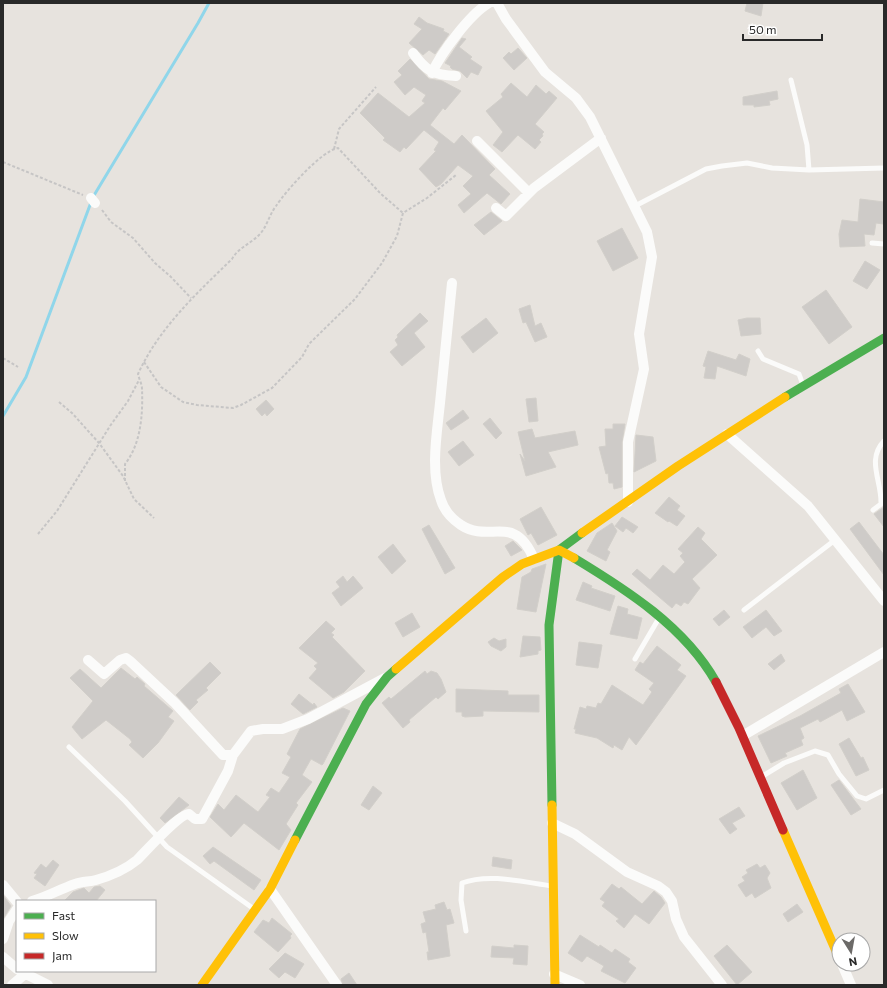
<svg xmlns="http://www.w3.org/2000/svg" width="887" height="988" font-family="Commissioner,sans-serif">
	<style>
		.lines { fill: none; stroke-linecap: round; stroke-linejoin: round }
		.stream { stroke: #90d6ea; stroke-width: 3 }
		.building { fill: #cecbc8; stroke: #d2cfca }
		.path { stroke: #c6c5c5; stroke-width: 2; stroke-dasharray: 3 2; stroke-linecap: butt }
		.lane { stroke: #fbfbfa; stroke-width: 5 }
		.street { stroke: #fbfbfa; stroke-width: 10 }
		.fast { stroke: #4caf50; stroke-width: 9 }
		.slow { stroke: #ffc107; stroke-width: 9 }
		.jam { stroke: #c62828; stroke-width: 9 }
	</style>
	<rect width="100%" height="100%" fill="#e7e3de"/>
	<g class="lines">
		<path class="stream" d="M3,416l23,-39 67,-180 105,-174 11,-20"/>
	</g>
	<path class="building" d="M747,3h16l-2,13 -16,-5z
		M419,17l8,6 17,6 -1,2 6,3 -14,20 -6,-4 -6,5 -14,-12 13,-14 -8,-5z
		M462,38l4,1 -7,8 13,10 -2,2 12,8 -4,8 -7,-3 -4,6 -7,-7 -8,-2 -2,-2 1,-1 -6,-3z
		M518,48l9,10 -13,12 -11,-12 6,-6 2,2z
		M410,59l19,20 13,2 19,10 -16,19 -2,-2 -13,17 24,19 8,-9 33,34 -6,6 21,19 -9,10 -14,-11 -23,20 -6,-8 13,-11 -8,-8 10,-10 -15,-11 -17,19 -5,3 -17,-18 17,-18 -2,-1 5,-8 -15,-12 -18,19 -2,-2 -4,5 -17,-12 2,-2 -25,-25 18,-20 31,24 16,-14 -3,-2 4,-6 -12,-8 -9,8 -11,-13 8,-7 -4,-4z
		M511,83l16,14 9,-12 10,9 3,-3 8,7 -22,26 9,8 -2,2 1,2 -4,4 2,2 -6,7 -17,-14 -16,17 -9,-7 10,-13 -17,-21 17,-14 -2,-3z
		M777,91l1,8 -9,2 1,4 -16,2v-2h-11v-8z
		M860,199l24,3 -1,22 -7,-1 -2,12 -10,-1 1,12 -25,1 -1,-13 3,-14 16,2z
		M491,212l11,9 -18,14 -10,-10z
		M622,228l16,30 -25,13 -16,-30z
		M865,261l15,9 -13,19 -14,-8z
		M826,290l26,37 -23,17 -27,-37z
		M530,305l5,21 6,-3 6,14 -12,5 -9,-20 -3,1 -4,-14z
		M420,313l8,8 -14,12 11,14 -23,19 -12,-14 8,-7 -3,-5 3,-3 -1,-2z
		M486,318l12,15 -25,20 -12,-16z
		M747,318h13l1,16 -20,2 -3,-16z
		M708,351l28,9 3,-6 11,5 -4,17 -29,-10 -2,13 -11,-1 2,-11 -3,-1z
		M536,398l2,23 -9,1 -3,-23z
		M266,400l8,9 -7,7 -2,-3 -3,3 -6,-7z
		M463,410l6,8 -18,12 -5,-7z
		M490,418l12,15 -6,6 -13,-15z
		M613,424h12l-3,18v45l-8,2 -1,-6h-4l-1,-10 -2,1 -7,-27 7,-1 -1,-17h8z
		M532,429l3,9 40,-7 3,14 -30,7 8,15 -30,9 -6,-22 5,7 -7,-29z
		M636,435l17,2 3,24 -22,11z
		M463,441l11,14 -15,11 -11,-14z
		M669,497l11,9 -3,4 8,6 -8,10 -8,-5 -1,1 -13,-9z
		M541,507l16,28 -19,10 -7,-12 -3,2 -8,-16z
		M884,507v20l-10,-13z
		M622,517l16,10 -5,6 -7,-5 -3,4 -8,-6z
		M859,522l25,33v20l-34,-46z
		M612,523l5,8 -10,19 3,2 -4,9 -19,-10 10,-18z
		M429,525l26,43 -10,6 -23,-45z
		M698,527l7,6 -4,6 16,16 -25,24 8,9 -12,16 -4,-2 -3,4 -5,-3 -4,5 -40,-34 5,-5 13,11 13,-15 11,9 11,-12 -5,-6 3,-3 -5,-4z
		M513,541l9,9 -11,6 -6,-10z
		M393,544l13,17 -14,13 -14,-17z
		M546,564l-10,48 -19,-3 5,-32 9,-5 1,-3z
		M343,576l4,6 6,-6 10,12 -22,18 -9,-13 8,-6 -4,-5z
		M583,582l9,4 -1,2 24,8 -5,15 -34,-11z
		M618,606l10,3 -1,5 15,4 -5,21 -27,-5z
		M724,610l6,7 -11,9 -6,-7z
		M766,610l16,21 -8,5 -8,-9 -14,11 -9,-11z
		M412,613l8,14 -17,10 -8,-14z
		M326,621l9,8 -4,4 3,2 -2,2 33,34 -21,21 -11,6 -24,-20 8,-9 -3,-3 4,-3 -19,-15z
		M523,636l17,1 1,13 -3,1v3l-18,3z
		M494,638l5,3 7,-2v8l-5,4 -10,-5 -3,-4z
		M579,642l23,3 -4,23 -22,-3z
		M657,646l24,19 -4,5 9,6 -50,69 -7,-8 -7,13 -8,-5 -1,3 -16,-10 -22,-5 1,-4h-2l6,-22 6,2 1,-3 9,2 2,-5 3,1 11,-19 31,20 9,-13 -3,-3 5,-6 -19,-13 5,-8 3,2z
		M781,654l4,7 -11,9 -6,-6z
		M210,662l11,11 -15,15 2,2 -12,10 2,2 -8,8 -14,-15z
		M121,668l14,11 2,-2 8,7 -1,2 29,25 -5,6 6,4 -16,22 -15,15 -14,-13 3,-3 -2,-3 -24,-19 -24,19 -10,-12 21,-26 -23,-23 10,-9 21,19z
		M425,671l2,3 4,-3 6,2 4,6 5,13 -8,7 -2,-2 -27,23 1,2 -7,6 -21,-25 7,-6 2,2z
		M848,684l17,28 -18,9 -5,-11 -22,12 -2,-3 -18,9 4,10 -3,2 2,5 -18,8 2,3 -16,7 -13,-27 42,-20 41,-23 -2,-4z
		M456,689l52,2v4h31v17l-56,-1v5l-18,1 -3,-1v-4h-6z
		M299,694l14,11 1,-2 3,4 -14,7 -12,-10z
		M343,708l7,3 -27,53 -1,1 -11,-6 -9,16 10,7 -16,21 2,2 -12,19 5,6 -12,20 -35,-27 -13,14 -21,-20 8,-13 6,6 12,-15 22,17 12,-15 -4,-2 5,-7 8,5 11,-16 -8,-4 9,-16 -4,-3 13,-25z
		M849,738l12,20 2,-1 6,13 -13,6 -17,-32z
		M803,770l14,28 -20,12 -16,-27z
		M839,780l22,29 -10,6 -20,-30z
		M373,786l9,7 -13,17 -8,-5z
		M179,797l10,8 -24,18 -5,-5z
		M739,807l6,9 -13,7 5,6 -7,5 -11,-15z
		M213,847l48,33 -7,10 -40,-29 -4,3 -7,-8z
		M493,857l19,3 -1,9 -19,-3z
		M53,860l6,5 -14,21 -11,-8 3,-4 -3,-1 7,-9 5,4z
		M757,864l3,4 5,-3 5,8 -3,5 4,10 -16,10 -3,-5 -6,4 -8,-12 7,-4 -3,-4 6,-4 -2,-3z
		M612,884l7,5 2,-2 21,17 12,-13 7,6 4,6 -16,21 -14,-10 -11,14 -8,-7 3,-2 -17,-13 3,-4 -5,-3z
		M100,886l5,4 -9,11h-32l9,-9 11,-4 5,5 5,-6z
		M3,895l8,11 -8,13z
		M444,902l3,8 3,-1 4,14 -8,2 4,31 -22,4 -1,-8h2l-3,-20 -3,1 -2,-9 5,-2 -3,-10 13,-3 -1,-4z
		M797,904l6,8 -15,10 -5,-8z
		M272,918l20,16 -2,2 1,2 -13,14 -24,-20 9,-12 6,3z
		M580,935l19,12 1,-2 12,8 3,-4 15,10 -2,3 8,6 -11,15 -24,-12 3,-5 -17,-10 -5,6 -14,-9z
		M514,945l14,1 -1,19 -14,-1 1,-6 -23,-1 1,-11 22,2z
		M727,945l25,27 -15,13 -23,-29z
		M285,953l19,11 -9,14 -10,-6 -6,6 -10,-9z
		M349,973l8,12h-14l-2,-6z"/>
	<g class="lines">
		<path class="path" d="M334,149l5,-20 37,-42
			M3,162l80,33
			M102,210l9,12 22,16 22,25 15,13 21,22
			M3,358l15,9
			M144,362l17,25 22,15 14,3 36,3 8,-3 31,-17 30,-31 7,-13 46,-45 27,-36 15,-27 6,-23 24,-15 29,-23
			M59,402l13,11 27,30 24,33 11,23 20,19
			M125,481v-17c16,-20 18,-50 17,-75 0,-5 -3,-10 -4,-15 21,-46 58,-80 94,-115 6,-11 18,-15 27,-24 8,-8 10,-20 17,-29 10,-15 45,-55 62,-58l43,46 22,19
			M38,534l19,-23 53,-85 18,-25 11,-21"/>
		<path class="lane" d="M791,80l16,65 2,25
			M635,206l71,-37 16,-3 25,-3 25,5 37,2 75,-2
			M872,243l12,1
			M758,351l5,8 36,15 4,11
			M873,510l8,-6c1,-23 -15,-44 3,-63
			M744,610l91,-70
			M635,659l24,-41
			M69,747l56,54 42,46 87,62
			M761,777l23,-14 31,-12 13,4 11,19 18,22 9,3 18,-9
			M466,931l-5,-31 1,-17c27,-10 61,-1 90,3"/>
		<path class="street" d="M497,3l9,16 39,53 31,26 14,19 57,115 5,25 -13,77 5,35 -16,73v60
			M413,53c13,18 20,22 43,23
			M432,73c9,-20 38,-59 57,-70
			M477,141l52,52
			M91,198l4,5
			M496,208l10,8 28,-28 67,-50
			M452,283c-4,40 -8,80 -12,120 -3,30 -10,68 1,97 3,10 11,19 20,25 29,19 53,-13 73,34
			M727,434l81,72 76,95
			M88,660l16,14 16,-14 6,-2 4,3 45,42 48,52h10l18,-24 12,-2h19l26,-10 77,-41
			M744,735l140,-83
			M552,823l23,11 52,38 31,14 8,6 6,9 4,18 8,18 38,48
			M3,885l14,17
			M270,889l67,96
			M32,901c15,-4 28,-12 43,-17 7,-3 14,-2 21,-4 14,-4 30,-11 41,-20 9,-9 42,-46 52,-46l6,5h7l26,-48 5,-16
			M3,939l6,-18 8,-12
			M3,957l14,12
			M842,964l9,21
			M20,971l28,14
			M554,974l26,11
			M12,985l13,-11"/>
		<path class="fast" d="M785,397l99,-59
			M574,558c53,32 111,69 142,124
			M552,805l-3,-180 10,-75 23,-17
			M295,840l71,-136 21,-27 9,-8"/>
		<path class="slow" d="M582,533l96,-67 107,-69
			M396,669l107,-92 19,-13 37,-14 15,8
			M552,805l3,180
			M783,830l56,128
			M202,985l68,-96 25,-49"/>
		<path class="jam" d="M716,682l23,46 44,102"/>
	</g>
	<rect width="887" height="988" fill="none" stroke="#292929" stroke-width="8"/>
	<rect x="16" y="900" width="140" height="72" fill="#ffffff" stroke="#a9a9a9"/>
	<rect x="24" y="913" width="20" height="6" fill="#4caf50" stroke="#a9a9a9"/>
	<text x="52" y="920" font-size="12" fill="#292929">Fast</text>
	<rect x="24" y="933" width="20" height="6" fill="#ffc107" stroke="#a9a9a9"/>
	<text x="52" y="940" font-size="12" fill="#292929">Slow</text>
	<rect x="24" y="953" width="20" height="6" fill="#c62828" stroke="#a9a9a9"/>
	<text x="52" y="960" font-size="12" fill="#292929">Jam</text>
	<g transform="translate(851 952) rotate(169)"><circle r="19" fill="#ffffff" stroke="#a9a9a9"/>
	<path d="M0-3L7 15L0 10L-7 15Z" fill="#6c6a68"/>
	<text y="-6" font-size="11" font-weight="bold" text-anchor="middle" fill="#292929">N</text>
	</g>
	<path d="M743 34v6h79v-6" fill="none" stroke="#292929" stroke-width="2"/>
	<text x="749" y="34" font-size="12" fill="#292929" stroke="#ffffff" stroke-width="3" paint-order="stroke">50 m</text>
</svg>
